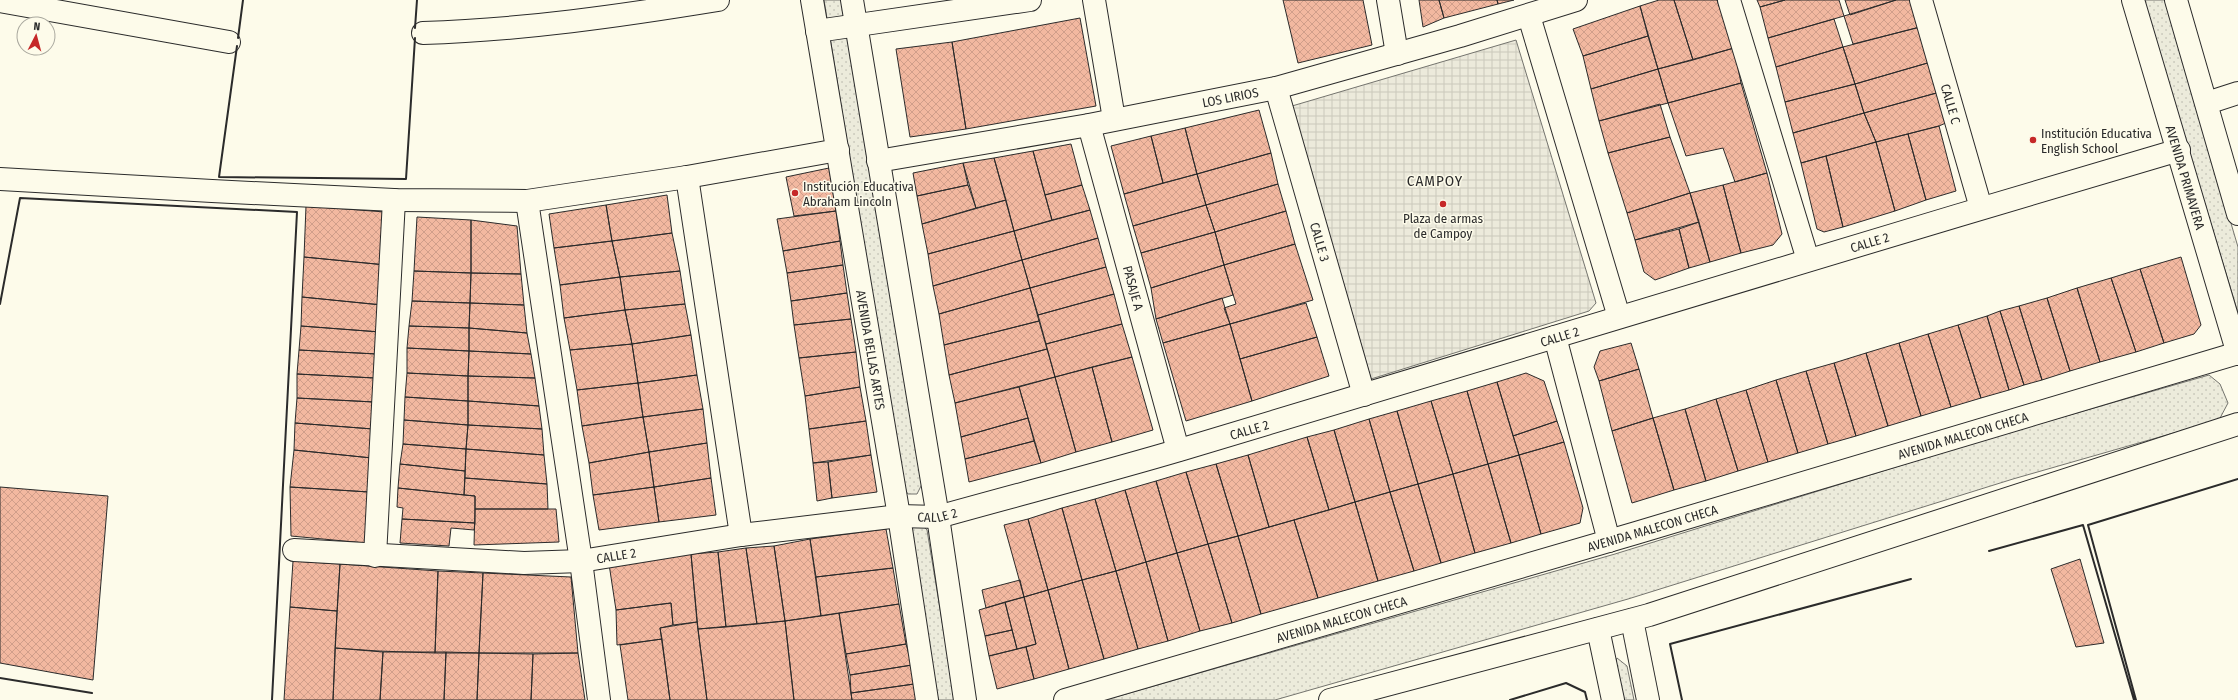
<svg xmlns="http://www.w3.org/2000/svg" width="2238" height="700" font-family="'Fira Sans Condensed',sans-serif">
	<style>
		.grass { fill: url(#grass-dots); stroke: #74746e }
		.plaza { fill: url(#plaza-grid); stroke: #74746e }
		.building { fill: url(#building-cross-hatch); stroke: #2b2b2b }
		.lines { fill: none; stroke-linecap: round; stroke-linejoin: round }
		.street-casing { stroke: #2b2b2b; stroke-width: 24 }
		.secondary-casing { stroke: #2b2b2b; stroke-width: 24 }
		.street { stroke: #fdfbea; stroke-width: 22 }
		.secondary { stroke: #fdfbea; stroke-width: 22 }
		.wall { stroke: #2b2b2b; stroke-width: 2 }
		.poi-dot { fill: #c62828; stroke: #fdfbea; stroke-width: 1.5 }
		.labels { text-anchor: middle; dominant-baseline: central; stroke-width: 3; stroke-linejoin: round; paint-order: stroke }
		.street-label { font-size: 13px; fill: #2b2b2b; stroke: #fdfbea }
		.poi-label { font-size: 13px; fill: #2b2b2b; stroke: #fdfbea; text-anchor: start }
		.quarter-label { font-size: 15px; letter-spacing: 1px; fill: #2b2b2b; stroke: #fdfbea }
	</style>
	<defs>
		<pattern id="grass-dots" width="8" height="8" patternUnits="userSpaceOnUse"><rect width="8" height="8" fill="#ecebdb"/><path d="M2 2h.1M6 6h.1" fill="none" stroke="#cbcabc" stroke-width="1.8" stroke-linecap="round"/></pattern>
		<pattern id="plaza-grid" width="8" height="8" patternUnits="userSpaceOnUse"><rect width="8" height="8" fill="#eceadb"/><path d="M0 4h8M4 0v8" fill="none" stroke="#cbc9bc"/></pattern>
		<pattern id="building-cross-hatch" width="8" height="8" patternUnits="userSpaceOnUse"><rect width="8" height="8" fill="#f2b8a0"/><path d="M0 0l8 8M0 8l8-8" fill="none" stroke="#d09e8a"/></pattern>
	</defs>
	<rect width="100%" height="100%" fill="#fdfbea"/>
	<path class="grass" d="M824,0h20l78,484 -5,10h-9l-5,-7z
		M2143,0h22l73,247v66z
		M2209,375l11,9 8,19 -9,17 -206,59 -385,120 -353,101h-170l510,-146 371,-115z
		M915,525h7l5,5 28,170h-19l-25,-169z
		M1617,658l10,8 7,34h-15l-6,-31z"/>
	<path class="plaza" d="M1516,40l80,263 -7,8 -218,68 -79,-273z"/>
	<path class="building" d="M1283,0h80l9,45 -74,18z
		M1419,0h20l5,18 -21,9z
		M1439,0h58l1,4 -54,14z
		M1497,0h17l-16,4z
		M1659,0h15l19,60 -35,9 -18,-63z
		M1674,0h43l17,48 -41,12z
		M1757,0h28l-25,7z
		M1785,0h54l5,16 -76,22 -8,-31z
		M1845,0h51l-46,15z
		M1896,0h15l9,27 -67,17 -9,-28z
		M1640,6l8,30 -65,20 -10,-27z
		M1080,18l16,88 -130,23 -14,-87z
		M1834,19l9,28 -67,20 -8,-29z
		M1920,27l11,35 -76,22 -12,-37z
		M1648,36l10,33 -67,20 -8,-33z
		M952,42l14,87 -56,8 -14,-88z
		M1843,47l12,37 -70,18 -9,-35z
		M1734,48l7,35 -73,20 -10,-34z
		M1931,62l9,30 -76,21 -9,-29z
		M1658,69l10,34 -69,18 -8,-32z
		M1741,83l26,90 -32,9 -12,-34 -37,8 -18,-53z
		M1855,84l9,29 -71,20 -8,-31z
		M1940,92l8,30 -9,4 -63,16 -12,-29z
		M1660,104l10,33 -62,16 -9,-32z
		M1259,110l12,43 -74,21 -12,-46z
		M1864,113l12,29 -75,21 -8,-30z
		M1939,126l17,65 -30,9 -18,-66z
		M1185,128l12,46 -34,9 -12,-47z
		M1908,134l18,66 -31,11 -19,-69z
		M1151,136l12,47 -39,11 -13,-48z
		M1670,137l20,56 -63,20 -19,-60z
		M1876,142l19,69 -52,16 -17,-71z
		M1071,144l11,41 -37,10 -12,-44z
		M1033,151l19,69 -38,11 -20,-73z
		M1271,153l7,31 -72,21 -9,-31z
		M1826,156l17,71 -19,5 -7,-3 -16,-66z
		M994,158l12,42 -30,8 -13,-45z
		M963,163l5,22 -51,11 -4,-23z
		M829,168l7,43 -42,5 -8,-39z
		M1767,173l15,61 -9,11 -32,8 -18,-68z
		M1197,174l9,31 -73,21 -9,-32z
		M1278,184l8,27 -71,21 -9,-27z
		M968,185l8,23 -54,16 -5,-28z
		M1082,185l8,25 -38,10 -7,-25z
		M1723,185l18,68 -31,9 -20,-69z
		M1690,193l9,29 -64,18 -8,-27z
		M667,195l5,38 -60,8 -6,-36z
		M1006,200l8,31 -86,23 -6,-30z
		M606,205l6,36 -58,7 -5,-34z
		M1206,205l9,27 -74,21 -8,-27z
		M306,206l79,6 1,53 -82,-8z
		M1090,210l8,28 -76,22 -8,-29z
		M836,211l4,30 -57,10 -6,-32z
		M1286,211l9,33 -71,21 -9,-33z
		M417,217l54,3v53l-57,-2z
		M471,220l46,6 4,48 -50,-1z
		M1699,222l11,40 -21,6 -10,-39z
		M1679,229l10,39 -34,12 -11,-8 -9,-32z
		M1014,231l8,29 -89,26 -5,-32z
		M1215,232l9,33 -73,23 -10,-35z
		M672,233l8,38 -60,6 -8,-36z
		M1098,238l8,29 -76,21 -8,-28z
		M612,241l8,36 -60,8 -6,-37z
		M840,241l3,24 -56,8 -4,-22z
		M1295,244l18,56 -83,24 -6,-16 12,-4 -12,-39z
		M304,257l82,8 -4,40 -80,-8z
		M2181,257l20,68 -7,9 -30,9 -24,-74z
		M1022,260l8,28 -91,26 -6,-28z
		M843,265l4,28 -56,8 -4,-28z
		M1224,265l9,30 -77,24 -5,-31z
		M1106,267l8,27 -76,21 -8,-27z
		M2140,269l24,74 -28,9 -25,-74z
		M414,271l57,2 -1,30 -58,-2z
		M680,271l5,33 -60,6 -5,-33z
		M471,273l50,1 3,31 -54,-2z
		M620,277l5,33 -61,8 -4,-33z
		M2111,278l25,74 -36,10 -23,-74z
		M1030,288l9,33 -95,24 -5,-31z
		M2077,288l23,74 -30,9 -23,-73z
		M847,293l4,26 -57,6 -3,-24z
		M1114,294l8,30 -76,20 -8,-29z
		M302,297l80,8 -2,27 -79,-6z
		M1222,298l8,26 -67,19 -7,-24z
		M2047,298l23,73 -28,9 -23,-74z
		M412,301l58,2 -1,25 -60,-2z
		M470,303l54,2 3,28 -58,-5z
		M1306,303l11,34 -77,22 -10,-35z
		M685,304l6,31 -59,9 -7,-34z
		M2019,306l23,74 -18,5 -24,-74z
		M625,310l7,34 -62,6 -6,-32z
		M2000,311l24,74 -15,5 -22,-74z
		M1987,316l22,74 -28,8 -23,-73z
		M851,319l5,33 -57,6 -5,-33z
		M1039,321l8,28 -98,26 -5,-30z
		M1122,324l10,33 -77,20 -9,-33z
		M1230,324l22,77 -66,20 -23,-78z
		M1958,325l23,73 -30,9 -23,-73z
		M301,326l79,6 -3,22 -78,-4z
		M409,326l60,2v23l-62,-3z
		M469,328l58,5 4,21 -62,-3z
		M1928,334l23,73 -30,9 -22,-73z
		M691,335l6,40 -59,8 -6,-39z
		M1317,337l12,39 -77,25 -12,-42z
		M1631,343l8,26 -40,12 -5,-14 6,-16z
		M1899,343l22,73 -33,10 -22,-73z
		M632,344l6,39 -61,7 -7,-40z
		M407,348l62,3 -1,25 -61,-3z
		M1047,349l8,28 -100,26 -6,-28z
		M299,350l78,4 -2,24 -78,-4z
		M469,351l62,3 4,24 -67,-2z
		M856,352l4,35 -55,9 -6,-38z
		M1866,353l22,73 -32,10 -22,-73z
		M1132,357l21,73 -41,12 -20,-75z
		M1834,363l22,73 -28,8 -22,-73z
		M1092,367l20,75 -36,10 -21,-75z
		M1639,369l14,49 -41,13 -13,-50z
		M1806,371l22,73 -30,9 -22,-73z
		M407,373l61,3v25l-63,-4z
		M1526,373l18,8 13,40 -44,15 -16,-54z
		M297,374l78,4 -1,24 -77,-4z
		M697,375l6,34 -60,8 -5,-34z
		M468,376l67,2 4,28 -71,-5z
		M1055,377l21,75 -35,11 -22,-76z
		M1776,380l22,73 -30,9 -22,-72z
		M1497,382l22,73 -31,9 -21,-73z
		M638,383l5,34 -61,9 -5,-36z
		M860,387l6,34 -57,8 -4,-33z
		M1019,387l9,31 -67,19 -6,-34z
		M1746,390l22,72 -30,9 -22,-72z
		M1467,391l21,73 -35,10 -22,-73z
		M405,397l63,4v24l-64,-5z
		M297,398l77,4 -1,27 -78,-6z
		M1716,399l22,72 -32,10 -21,-72z
		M468,401l71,5 3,23 -74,-4z
		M1431,401l22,73 -35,10 -21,-73z
		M703,409l4,34 -58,9 -6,-35z
		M1685,409l21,72 -32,9 -21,-72z
		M1397,411l21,73 -28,8 -21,-73z
		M643,417l6,35 -60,11 -7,-37z
		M1028,418l6,23 -69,18 -4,-22z
		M1653,418l21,72 -42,13 -20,-72z
		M1369,419l21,73 -35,10 -21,-72z
		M404,420l64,5 -2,24 -63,-5z
		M866,421l5,34 -58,8 -4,-34z
		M1557,421l7,21 -45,13 -6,-19z
		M295,423l78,6 -1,29 -78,-8z
		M468,425l74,4 2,26 -78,-6z
		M1334,430l21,72 -26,8 -22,-73z
		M1307,437l22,73 -60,17 -21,-72z
		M1034,441l7,22 -72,19 -4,-23z
		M1564,442l19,66 -3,15 -39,11 -22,-79z
		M707,443l4,35 -57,9 -5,-35z
		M403,444l63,5 -1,22 -65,-7z
		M466,449l78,6 3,29 -82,-6z
		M294,450l78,8 -3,34 -79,-5z
		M649,452l5,35 -61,8 -4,-32z
		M871,455l6,37 -45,6 -4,-36z
		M1248,455l21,72 -31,9 -22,-72z
		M1519,455l22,79 -30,9 -23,-79z
		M828,462l4,36 -15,3 -4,-38z
		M400,464l65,7 -1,24 -66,-7z
		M1216,464l22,72 -30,8 -22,-72z
		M1488,464l23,79 -36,10 -22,-79z
		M1186,472l22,72 -31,9 -21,-72z
		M1453,474l22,79 -34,10 -23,-79z
		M465,478l82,6 1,25h-73v-13l-11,-1z
		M711,478l5,37 -57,7 -5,-35z
		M1156,481l21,72 -31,9 -21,-72z
		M1418,484l23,79 -27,8 -24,-79z
		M0,487l108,9 -15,184 -93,-17z
		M290,487l79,5 -4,51 -74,-7z
		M654,487l5,35 -60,8 -6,-35z
		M398,488l77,8v27l-73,-4 1,-11 -6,-1z
		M1125,490l21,72 -30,9 -21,-72z
		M1390,492l24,79 -36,10 -23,-79z
		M1095,499l21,72 -34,9 -20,-72z
		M1355,502l23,79 -60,17 -24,-78z
		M1062,508l20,72 -34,10 -20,-71z
		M475,509h81l3,33 -85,3z
		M402,519l73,4 -1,7 -23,-2 -2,18 -49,-3z
		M1028,519l20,71 -24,7 -20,-72z
		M1294,520l24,78 -57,16 -23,-78z
		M886,529l7,39 -77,9 -6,-38z
		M1238,536l23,78 -29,9 -24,-79z
		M810,539l11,77 -36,5 -11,-75z
		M1208,544l24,79 -32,8 -23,-78z
		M774,546l11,75 -28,3 -11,-76z
		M746,548l11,76 -31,3 -8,-75z
		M718,552l8,75 -28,2 -7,-75z
		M1177,553l23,78 -32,10 -22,-79z
		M691,554l6,68 -24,3 -2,-22 -55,7 -7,-46z
		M2080,559l24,84 -28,4 -25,-78z
		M293,561l47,3 -3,47 -47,-4z
		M1146,562l22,79 -30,8 -22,-78z
		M340,564l98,7 -3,82 -57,-2 -43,-3z
		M893,568l6,36 -78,12 -5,-39z
		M438,571l45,2 -4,80h-44z
		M1116,571l22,78 -34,10 -22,-79z
		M483,573l88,4 7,76h-99z
		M1020,580l4,17 -38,11 -4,-18z
		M1082,580l22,79 -35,10 -21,-79z
		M1048,590l21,79 -35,10 -8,-32 10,-3 -12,-47z
		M1024,597l12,47 -19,5 -12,-47z
		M1005,602l7,28 -27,6 -6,-26z
		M671,603l2,22 -13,3 2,11 -45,6 -1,-35z
		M899,604l7,40 -60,10 -7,-41z
		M290,607l47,4 -4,89h-49z
		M839,613l13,87h-58l-9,-79z
		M785,621l9,79h-87l-9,-71z
		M697,622l10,78h-37l-10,-72z
		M1012,630l5,19 -28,7 -4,-20z
		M662,639l8,61h-42l-8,-55z
		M906,644l6,21 -62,10 -4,-21z
		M1026,647l8,32 -37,10 -8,-33z
		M335,648l48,4 -3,48h-47z
		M383,652h63l-2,48h-64z
		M446,652l33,1 -2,47h-33z
		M479,653l54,1 -2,46h-54z
		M578,653l7,47h-54l2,-46z
		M912,665l2,19 -63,9 -1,-18z
		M914,684l3,16h-65l-1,-7z"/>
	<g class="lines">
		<defs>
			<g id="street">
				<path d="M1094,0l20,119"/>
				<path d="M1388,0l9,54"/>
				<path d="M1729,0l79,260"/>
				<path id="s1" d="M1921,0l60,208"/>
				<path d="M0,1l229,41"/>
				<path d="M1529,16l90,301"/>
				<path d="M817,31l213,-31"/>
				<path d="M423,33c99,-3 197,-17 295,-33"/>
				<path id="s2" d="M1276,88l88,307"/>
				<path d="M2207,103l31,-10"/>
				<path id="s3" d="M1089,125l89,325"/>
				<path id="s4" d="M878,161l211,-36 187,-37 184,-52 116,-36"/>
				<path d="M687,177l54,358"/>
				<path d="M0,179l212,12 182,9 133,1 160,-24 151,-27"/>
				<path d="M527,201l54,360 18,139"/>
				<path d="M1555,337l54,204"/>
				<path id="s5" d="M294,550l230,13 57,-2 160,-26 158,-19 39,1c82,-23 164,-44 245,-68 332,-97 663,-202 996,-299"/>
				<path d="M375,556l19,-356"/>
				<path d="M1632,620l16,80"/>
				<path d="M1598,629l15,71"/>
			</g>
			<g id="secondary">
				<path id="s6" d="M812,0l87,516 28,184"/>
				<path d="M852,0l86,517 27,183"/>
				<path id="s7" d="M2133,0l105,354"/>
				<path d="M2176,0l62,214"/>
				<path id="s8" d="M1065,700l571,-167 602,-180"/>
				<path d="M1330,700l319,-85 589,-191"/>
			</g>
		</defs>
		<use href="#street" class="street-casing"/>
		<use href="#secondary" class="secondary-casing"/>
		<use href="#street" class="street"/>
		<use href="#secondary" class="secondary"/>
		<path class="wall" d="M415,28l2,-28
			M238,38l5,-38
			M237,46l-18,131 187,2 9,-141
			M0,304l20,-106 277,14 -25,488
			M1989,551l94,-26 51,175
			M0,678l92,15
			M1510,700l56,-17 19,9 2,8
			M1682,700l-12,-56 241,-65
			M2136,700l-48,-175 150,-46"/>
	</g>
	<g class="poi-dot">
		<circle cx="2033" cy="140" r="4"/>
		<circle cx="795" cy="193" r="4"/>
		<circle cx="1443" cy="204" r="4"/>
	</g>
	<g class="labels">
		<g class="street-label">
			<text stroke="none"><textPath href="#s4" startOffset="358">LOS LIRIOS</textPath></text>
			<text stroke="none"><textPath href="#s1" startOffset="108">CALLE C</textPath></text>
			<text stroke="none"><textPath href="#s7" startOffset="185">AVENIDA PRIMAVERA</textPath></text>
			<text stroke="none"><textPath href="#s2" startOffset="160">CALLE 3</textPath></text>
			<text stroke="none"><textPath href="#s5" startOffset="1619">CALLE 2</textPath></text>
			<text stroke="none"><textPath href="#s3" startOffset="169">PASAJE A</textPath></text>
			<text stroke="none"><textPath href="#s5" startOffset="1295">CALLE 2</textPath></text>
			<text stroke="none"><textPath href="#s6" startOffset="355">AVENIDA BELLAS ARTES</textPath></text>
			<text stroke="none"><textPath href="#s5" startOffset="971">CALLE 2</textPath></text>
			<text stroke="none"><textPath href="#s8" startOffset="936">AVENIDA MALECON CHECA</textPath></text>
			<text stroke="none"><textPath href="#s5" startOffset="647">CALLE 2</textPath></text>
			<text stroke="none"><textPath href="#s8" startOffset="612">AVENIDA MALECON CHECA</textPath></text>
			<text stroke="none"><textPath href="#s5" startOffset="323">CALLE 2</textPath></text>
			<text stroke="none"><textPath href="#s8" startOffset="288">AVENIDA MALECON CHECA</textPath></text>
		</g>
		<g class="poi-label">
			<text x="2041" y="133">Institución Educativa<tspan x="2041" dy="15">English School</tspan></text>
			<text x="803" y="186">Institución Educativa<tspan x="803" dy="15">Abraham Lincoln</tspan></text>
			<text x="1443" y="218" text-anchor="middle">Plaza de armas<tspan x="1443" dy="15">de Campoy</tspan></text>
		</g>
		<g class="quarter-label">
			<text x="1435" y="181">CAMPOY</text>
		</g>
	</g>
	<g transform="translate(36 36) rotate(6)"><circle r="19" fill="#fdfbea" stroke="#a9a89e"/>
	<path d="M0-3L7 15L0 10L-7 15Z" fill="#c62828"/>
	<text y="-6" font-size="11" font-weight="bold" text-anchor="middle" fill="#2b2b2b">N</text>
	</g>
</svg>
